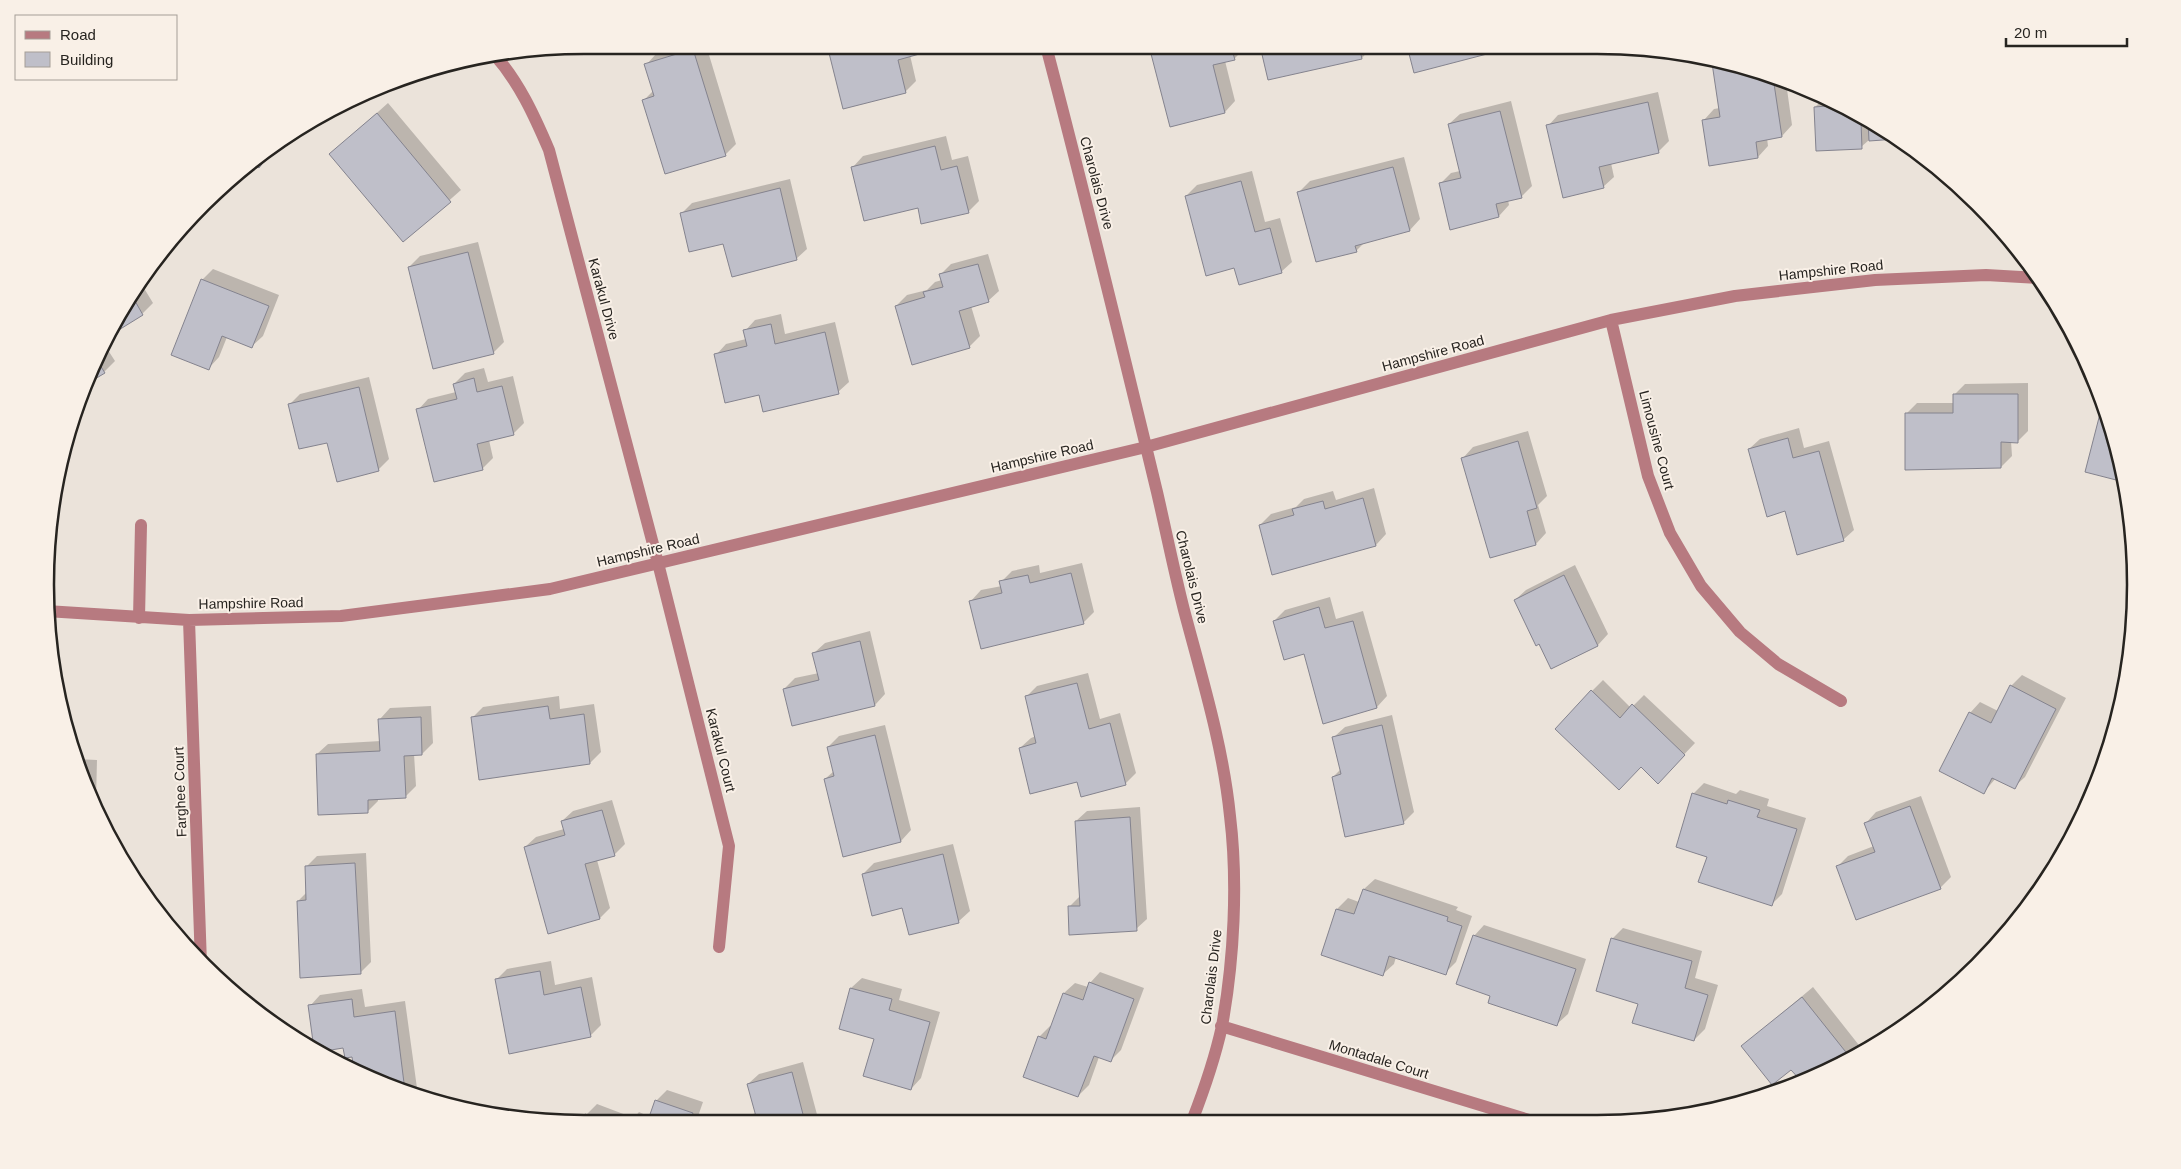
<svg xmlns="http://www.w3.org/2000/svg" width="2181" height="1169" font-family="Helvetica,sans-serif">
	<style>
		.shadow { fill: #0003 }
		.building { fill: #bfbfc9; stroke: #84838e }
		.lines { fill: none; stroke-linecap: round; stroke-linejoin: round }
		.minor { stroke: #b77a80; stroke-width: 12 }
		.labels { text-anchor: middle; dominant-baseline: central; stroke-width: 4; stroke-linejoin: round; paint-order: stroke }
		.street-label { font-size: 14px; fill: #272420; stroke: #f9f0e7 }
		.rim { fill: none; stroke: #272420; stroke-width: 2.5 }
	</style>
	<rect width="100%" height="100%" fill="#ebe3da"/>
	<path class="shadow" d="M685,45h21l30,99 -11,11 -81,-55 9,-9 -7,-26 10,-11z
		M833,45h96l-7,7 -12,3 6,26 -11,11 -76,-43z
		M1156,46h88l1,2 -11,11 -9,2 10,40 -10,11 -74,-62z
		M1261,46h111v1l-10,11 -94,21z
		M1408,46h85l-7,7 -71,18z
		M1716,60l20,3 50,19 6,43 -10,11 -15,2 1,8 -10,11 -54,-37 10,-11 6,-1 -7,-44z
		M1658,92l11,49 -10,10 -48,12 3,14 -11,10 -55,-61 10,-11z
		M1826,97l9,4 60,37 -26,2 -8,7 -46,-40z
		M1511,101l21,85 -11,11 -13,3 1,5 -10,11 -59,-32 11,-11 9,-2 -11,-47 11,-10z
		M388,103l73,87 -58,51 -72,-87z
		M946,136l6,24 16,-4 11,45 -11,11 -50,-5 -65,-40 10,-11z
		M281,140l-22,26 -7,-5 4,-4z
		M1404,157l16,62 -10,11 -45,12 -8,8 -40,11 -18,-69 11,-11z
		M1252,171l13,51 15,-4 12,44 -11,10 -46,-5 -49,-71 11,-11z
		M790,179l17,70 -11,10 -115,-45 11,-11z
		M478,242l26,100 -11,11 -84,-86 11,-11z
		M988,254l11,37 -11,10 -17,5 9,30 -11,11 -73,-41 11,-11 20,-5 8,-8 7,-2 -2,-5 11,-11z
		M213,269l66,26 -16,41 -11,10 -25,-9 -8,20 -10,11 -7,-88z
		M139,280l14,23 -11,11 -32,20z
		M781,314l4,20 50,-12 14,60 -11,10 -78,2 -44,-39 10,-11 20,-5 -1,-8 10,-11z
		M104,344l11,17 -11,11 -18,6z
		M484,368l4,14 25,-6 11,47 -11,11 -24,6 4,18 -11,11 -64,-59 10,-11 28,-7 -2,-8 11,-11z
		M369,377l20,82 -11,11 -50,-29 -39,-36 11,-11z
		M2028,383v48l-10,10h-7l1,15 -11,11 -95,-53 11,-11h37v-8l11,-11z
		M1799,428l5,20 25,-7 25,89 -11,10 -57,-30 -37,-61 11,-10z
		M1528,431l19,65 -9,9 8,28 -10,11 -45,13 -28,-99 10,-11z
		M1374,488l12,46 -10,11 -116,-20 11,-11 25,-7 8,-8 29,-8 3,9z
		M1082,563l12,49 -11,11 -112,-22 10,-11 21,-4 -1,-4 11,-11 27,-6 1,8z
		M1575,565l33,69 -10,11 -47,22 -36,-67 11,-10z
		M1330,597l6,22 27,-8 24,85 -10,11 -72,-55 -31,-31 11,-11z
		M870,631l15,63 -10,11 -91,-16 11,-11 24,-5 -5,-20 11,-10z
		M1088,673l12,46 20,-6 16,60 -11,11 -47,-4 -58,-32 11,-10 5,-2 -10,-39 11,-11z
		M2022,675l44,23 -41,79 -11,10 -18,-9 -12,14 -14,-79 10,-11 18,9 13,-25z
		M1603,680l28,28 13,-13 51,48 -37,39 -17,-16 -49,-75z
		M559,696l1,13 34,-5 7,48 -11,11 -118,-45 11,-11z
		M431,706l2,37 -11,11h-8l2,32 -11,11 -27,1v3l-10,10 -51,-57 11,-10 53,-3 -1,-22 10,-11z
		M1392,715l22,97 -11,11 -70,-46 8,-8 -7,-32 11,-10z
		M885,725l26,105 -10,11 -76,-62 9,-8 -6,-24 11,-11z
		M77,759l20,1 -1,40 -3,3z
		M1704,783l32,11 4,-4 29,9 -2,7 39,12 -24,76 -10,10 -64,-48 -15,-62z
		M1921,796l30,81 -11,11 -102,-22 10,-10 26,-10 -8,-23 10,-11z
		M612,800l13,44 -11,11 -17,5 13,48 -10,10 -75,-71 11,-10 28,-8 -2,-8 11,-10z
		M1140,807l7,112 -11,10 -67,-22 11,-11 -4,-75 11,-10z
		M953,844l17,67 -11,10 -49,13 -7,-27 -40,-33 11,-11z
		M366,853l5,109 -11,11 -62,-72 9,-9 -1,-25 11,-11z
		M1375,879l83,28 -2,3 16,6 -16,46 -11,11 -49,-16 -2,7 -11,10 -61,-20 15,-45 11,-11 11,4 5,-13z
		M1484,925l102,34 -18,55 -11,10 -65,-29 -18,-59z
		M1623,928l79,23 -7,27 23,7 -13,44 -11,11 -55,-37 -41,-13 15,-52z
		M551,961l4,24 37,-8 9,48 -11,11 -94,-56 11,-11z
		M1100,972l44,16 -23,62 -11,11 -11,-4 -10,28 -11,11 -39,-59 11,-11 2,1 12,-34 11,-10 13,4 2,-4z
		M862,978l40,11 -3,11 41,12 -19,66 -10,11 -36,-51 -24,-50z
		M1813,987l49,62 -59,34 -12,-15 -48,-22z
		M362,989l3,18 40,-6 12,87 -6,5 -56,-21 -2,-17 -43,-49 10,-11z
		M803,1062l16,60h-83l4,-4 16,-5 -8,-29 11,-10z
		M667,1090l36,12 -7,20 -113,1 3,-8 11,-11 37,14 5,-6 11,5 6,-16z"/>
	<path class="building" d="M842,45h79l2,8 -25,7 8,33 -63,16 -15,-60z
		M1165,46h66l4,14 -22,5 12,48 -55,14 -20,-77z
		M1260,46h99l3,13 -94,21z
		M1407,46h78l2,8 -73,19z
		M693,49l33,107 -61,18 -23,-74 12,-4 -10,-32z
		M1723,61l13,2 37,14 9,60 -26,5 2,16 -49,8 -7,-46 18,-3 -8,-54z
		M1826,97l40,23 -5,1 1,28 -46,2 -2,-44 13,-1z
		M1648,102l11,51 -60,14 5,21 -41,10 -17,-73z
		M1500,111l22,87 -26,6 3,13 -49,13 -11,-47 22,-5 -13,-54z
		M377,113l74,89 -48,40 -74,-88z
		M1868,121l29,18 -28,2z
		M279,141l-20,27 -8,-7 5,-4z
		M935,146l6,24 16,-4 12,47 -48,11 -3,-16 -54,13 -13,-54z
		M1393,167l17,64 -55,15 2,6 -41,10 -19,-70z
		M1241,181l14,51 15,-4 12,45 -43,12 -5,-17 -28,8 -21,-80z
		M780,188l17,72 -65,17 -9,-33 -34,8 -9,-39z
		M468,252l26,102 -61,15 -25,-102z
		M978,264l11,38 -30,9 11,37 -58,17 -17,-59 30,-9 -2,-5 20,-5 -4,-13z
		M201,279l68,27 -17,42 -30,-12 -13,34 -38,-15z
		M131,294l12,21 -34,21z
		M771,324l4,20 50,-12 14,62 -76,18 -4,-17 -34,8 -11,-49 33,-8 -4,-16z
		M96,359l9,14 -22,13 3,-8z
		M474,378l3,14 25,-6 12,49 -37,9 6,26 -49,12 -18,-73 41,-10 -4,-15z
		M359,387l20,84 -42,11 -10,-39 -28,6 -11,-45z
		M1953,394h65v49l-17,-1v26l-96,2v-57h48z
		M2103,402l4,9 17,71 -39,-10z
		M1788,438l5,20 26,-7 25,90 -47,14 -12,-44 -18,6 -19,-68z
		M1518,441l19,67 -10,3 9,34 -46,13 -29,-100z
		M1363,498l13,48 -104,29 -13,-50 35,-10 -2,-6 31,-8 2,8z
		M1071,573l13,51 -103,25 -12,-48 33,-8 -3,-12 29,-6 2,8z
		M1564,575l34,71 -47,23 -12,-25 -3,2 -22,-46z
		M1319,607l6,21 28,-7 24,87 -54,16 -19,-70 -20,6 -11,-39z
		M860,641l15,65 -83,20 -9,-37 36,-9 -7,-27z
		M1077,683l12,46 21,-6 16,62 -45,12 -4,-15 -47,12 -11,-46 17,-5 -11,-47z
		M2010,685l46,24 -41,80 -23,-11 -8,16 -45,-23 30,-59 22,11z
		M1591,690l29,28 12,-14 53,51 -27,29 -17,-17 -22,23 -64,-61z
		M548,706l2,13 34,-5 6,50 -111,16 -8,-63z
		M421,717l1,38 -18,1 2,42 -38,2v13l-50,2 -2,-61 64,-3 -2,-32z
		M1382,725l22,99 -59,13 -13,-60 9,-3 -9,-37z
		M875,735l26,107 -58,15 -19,-78 10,-3 -7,-29z
		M81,770h6v16z
		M1692,793l35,11 1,-4 32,10 -3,7 40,12 -25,77 -74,-24 9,-25 -31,-10z
		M1910,806l31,83 -85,31 -20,-54 39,-14 -11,-29z
		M602,810l13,46 -30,8 15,55 -52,15 -24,-87 41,-12 -4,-14z
		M1130,817l7,114 -68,4 -1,-29h12l-5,-85z
		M943,854l16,69 -50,12 -7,-27 -30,8 -10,-42z
		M355,863l6,111 -61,4 -3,-77 9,-1 -1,-34z
		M1363,889l85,28 -1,4 15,5 -16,49 -57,-19 -6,20 -62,-21 15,-46 18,5z
		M1473,935l103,34 -19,57 -69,-23 2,-7 -34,-12z
		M1611,938l81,23 -7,27 23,7 -14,46 -62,-18 6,-19 -42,-13z
		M540,971l4,24 37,-8 10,50 -82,17 -14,-75z
		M1089,982l45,17 -23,63 -17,-6 -16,41 -55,-20 15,-41 8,3 17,-46 20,7z
		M850,988l42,11 -3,11 41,12 -19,68 -48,-14 11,-37 -35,-10z
		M1802,997l47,59 -46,27 -12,-13 -19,15 -31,-39z
		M352,999l2,18 41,-6 10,80 -51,-20 -2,-14 -7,1 -2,-10 -24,4 -5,-3 -6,-44z
		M792,1072l13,50h-55l7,-2 -10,-36z
		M655,1100l38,13 -3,9 -43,1z
		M585,1114l23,9h-26z"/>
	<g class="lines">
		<path class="minor" d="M1046,46c39,148 75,297 111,446 9,39 17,79 27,118 18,68 39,136 46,206 8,66 4,144 -8,210 -7,32 -18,64 -30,95
			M494,54c25,28 40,61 55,96l109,413 71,283 -10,101
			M1611,320l37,156 22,57 31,53 39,46 38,32 63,37
			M46,611l143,9 152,-4 209,-27 596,-142 465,-127 124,-24 140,-16 111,-5 51,3
			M139,618l2,-93
			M189,620l12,344
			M1221,1026l308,94"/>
	</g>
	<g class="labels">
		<g class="street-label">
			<text transform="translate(1097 183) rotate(75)">Charolais Drive</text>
			<text transform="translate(1831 270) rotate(-6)">Hampshire Road</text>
			<text transform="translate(604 299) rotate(75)">Karakul Drive</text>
			<text transform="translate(1433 353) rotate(-15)">Hampshire Road</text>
			<text transform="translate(1657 440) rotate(75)">Limousine Court</text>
			<text transform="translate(1042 456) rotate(-13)">Hampshire Road</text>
			<text transform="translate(648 550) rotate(-13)">Hampshire Road</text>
			<text transform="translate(1192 577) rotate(76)">Charolais Drive</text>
			<text transform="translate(251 603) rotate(-1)">Hampshire Road</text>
			<text transform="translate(721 750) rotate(76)">Karakul Court</text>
			<text transform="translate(180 792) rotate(-92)">Farghee Court</text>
			<text transform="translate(1211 977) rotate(-83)">Charolais Drive</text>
			<text transform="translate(1379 1059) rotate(17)">Montadale Court</text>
		</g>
	</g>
	<path d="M0 0H2181V1169H0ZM584 54H1597A530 530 0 0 1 2127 584V585A530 530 0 0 1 1597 1115H584A530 530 0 0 1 54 585V584A530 530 0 0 1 584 54Z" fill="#f9f0e7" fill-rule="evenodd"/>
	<path class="rim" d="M584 54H1597A530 530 0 0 1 2127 584V585A530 530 0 0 1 1597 1115H584A530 530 0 0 1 54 585V584A530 530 0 0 1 584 54Z"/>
	<rect x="15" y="15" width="162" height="65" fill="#f9f0e7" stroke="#a59e97"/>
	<rect x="25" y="31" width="25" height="8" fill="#b77a80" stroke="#a59e97"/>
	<text x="60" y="40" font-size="15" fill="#272420">Road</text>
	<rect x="25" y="52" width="25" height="15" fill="#bfbfc9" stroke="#a59e97"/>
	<text x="60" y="65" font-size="15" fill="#272420">Building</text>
	<path d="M2006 38v8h121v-8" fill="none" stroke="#272420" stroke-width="2.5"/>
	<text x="2014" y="38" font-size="15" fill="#272420" stroke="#f9f0e7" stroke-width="4" paint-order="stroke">20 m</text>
</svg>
